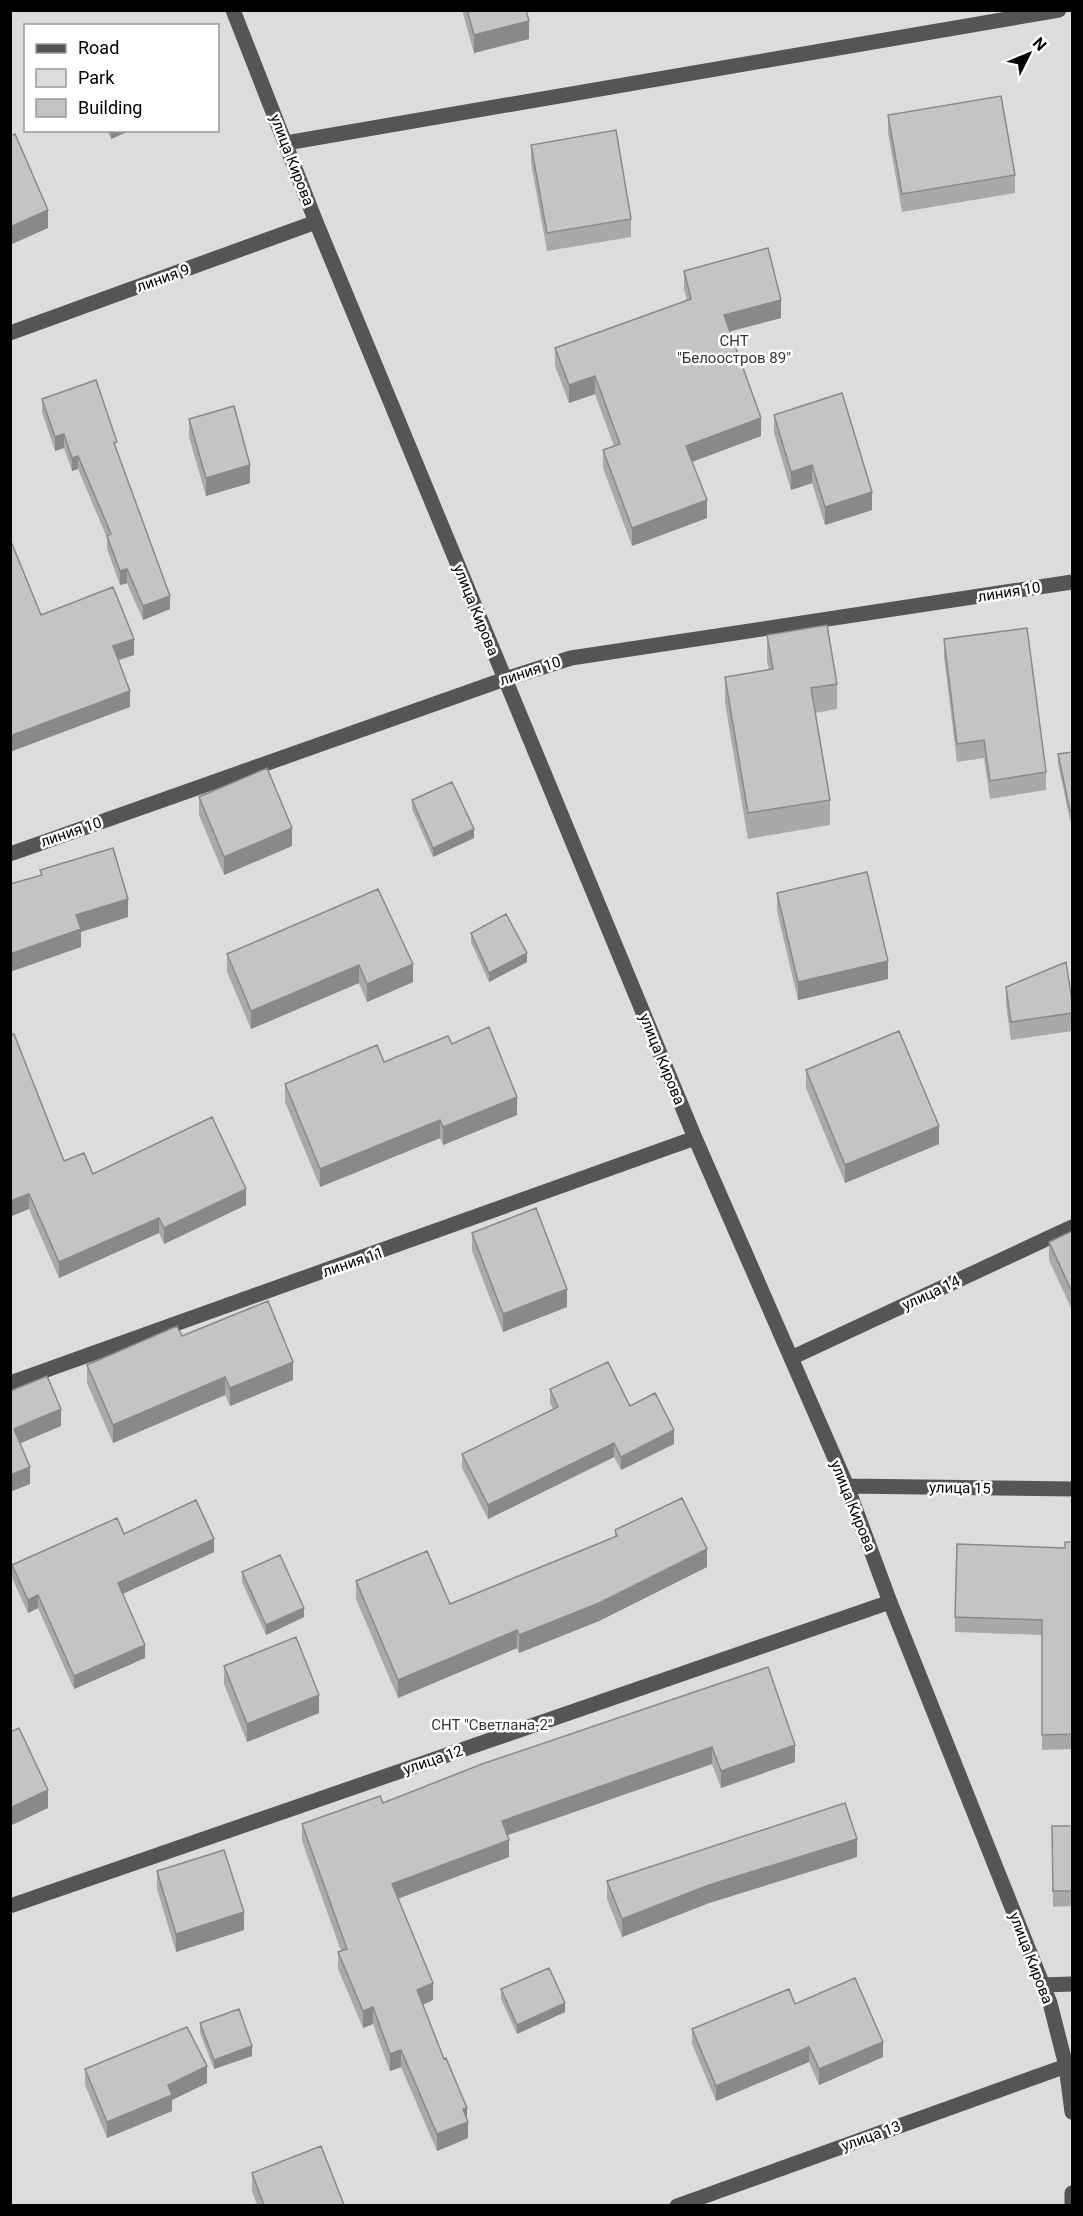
<svg xmlns="http://www.w3.org/2000/svg" width="1083" height="2216" font-family="Roboto,sans-serif">
	<style>
		.green { fill: #dcdcdc; fill-rule: evenodd }
		.lines { fill: none; stroke-linecap: round; stroke-linejoin: round }
		.minor { stroke: #555; stroke-width: 15 }
		.wall { fill: #a9a9a9 }
		.shaded-wall { fill: #898989 }
		.building { fill: #c4c4c4; stroke: #898989; stroke-width: 1.5 }
		.labels { text-anchor: middle; dominant-baseline: central; stroke-width: 5; stroke-linejoin: round; paint-order: stroke }
		.street-label { font-size: 15px; fill: #000; stroke: #fff }
		.park-label { font-size: 15px; fill: #333; stroke: #fff }
	</style>
	<rect width="100%" height="100%" fill="#fff"/>
	<path class="green" d="M11,11h1061v2194l-1061,1zM26,26h192v104h-192z"/>
	<g class="lines">
		<path class="minor" d="M233,10l83,212 379,916 152,348 43,116 160,401 16,63 6,46
			M286,143l773,-133
			M10,333l306,-111
			M10,854l495,-175 66,-21 501,-76
			M791,1358l281,-131
			M10,1383l685,-245
			M847,1486l225,3
			M10,1906l880,-304
			M1043,1985l29,-1
			M677,2206l389,-140
			M1072,2206v-13"/>
	</g>
	<path class="wall" d="M462,10h64l3,29 -55,14z
		M888,115l127,60v18l-113,19 -14,-79z
		M107,130h24l-20,9z
		M531,145l100,74v18l-84,14 -16,-88z
		M684,271l97,47 -51,13 31,105 -69,26 15,56 -75,28 -29,-78v-18l11,-4 -19,-52 -26,9 -14,-37v-18l132,-48 -3,-11z
		M42,399l75,52 53,158 -27,11 -16,-37 -7,2 -13,-36v-11l-29,-69 -6,2 -8,-23 -9,3 -13,-39z
		M774,415l98,95 -47,15 -13,-42 -21,7 -17,-57z
		M189,419l61,64 -44,13 -17,-59z
		M767,635l70,49v25l-22,4 15,87v25l-82,14 -23,-136v-26l44,-7 -2,-9z
		M944,639l102,133v18l-56,9 -6,-41 -27,4 -13,-105z
		M1072,752v68h-2l-12,-57v-9z
		M199,797l93,49 -68,29 -25,-60z
		M412,800l62,38 -41,19 -21,-48z
		M378,889l35,93 -46,20 -8,-19 -108,46 -24,-57v-18z
		M777,893l111,86 -90,21 -21,-89z
		M471,933l56,29 -38,20 -18,-40z
		M1006,987l66,14v30l-61,9 -5,-35z
		M10,1035l54,126 29,13 153,31 -82,39 -5,-11 -100,45 -30,-69z
		M452,1044l65,71 -74,30 -3,-7 -120,49 -35,-85v-18l99,-22z
		M806,1070l133,74 -94,39 -39,-95z
		M1072,1231v79l-23,-50v-18z
		M472,1233l95,74 -64,25 -31,-81z
		M182,1336l111,44 -63,26 -5,-11 -112,48 -26,-60v-18z
		M550,1389l80,17 44,38 -53,26 -7,-13 -126,62 -26,-51v-14l91,-45 -3,-6z
		M615,1530l92,37 -108,54 -80,32 -2,-5 -119,50 -42,-99v-18l94,23 165,-67z
		M124,1534l90,18 -92,42 23,64 -71,31 -36,-81 -10,5 -16,-35v-13z
		M1072,1542v207l-30,1v-115l-87,-3v-15l110,-69z
		M242,1572l62,45 -38,18 -24,-53z
		M224,1666l95,47 -72,29 -23,-58z
		M768,1667l27,95 -74,26 -9,-24 -204,71 1,22 -111,41 35,102 -10,5 44,113 1,20 -31,13 -36,-84 -11,4 -17,-47 -10,4 -25,-59v-17l3,-1 -39,-110v-17l81,-21z
		M1052,1826h20v80l-19,1z
		M857,1857l-148,46 -87,34 -15,-38v-18z
		M157,1871l87,59 -68,22 -19,-63z
		M501,1989l64,23 -48,22 -16,-35z
		M795,2004l88,53 -64,28 -10,-23 -93,39 -24,-57v-15z
		M200,2023l52,33 -38,13 -14,-36z
		M85,2069l122,14 -35,17v11l-65,27 -22,-53z
		M252,2173l92,32h-87l-5,-14z"/>
	<path class="shaded-wall" d="M529,21v18l-55,14v-18z
		M111,130h20l-20,9z
		M48,210v18l-38,17v-18z
		M781,300v18l-57,15v-18z
		M595,376v18l-26,9v-18z
		M761,418v18l-75,28v-18z
		M64,434v14l-9,3v-14z
		M78,456v13l-6,2v-13z
		M250,465v18l-44,13v-18z
		M812,465v18l-21,7v-18z
		M872,492v18l-47,15v-18z
		M707,500v18l-75,28v-18z
		M127,569v14l-7,2v-14z
		M170,596v13l-27,11v-14z
		M134,639v16l-21,7v-16z
		M130,691v16l-120,45v-16z
		M292,828v18l-68,29v-18z
		M474,829v9l-41,19v-9z
		M128,899v18l-47,15v15l-71,25v-18l66,-39z
		M527,953v9l-38,20v-9z
		M888,961v18l-90,21v-18z
		M413,964v18l-46,20v-18z
		M359,965v18l-108,46v-18z
		M517,1097v18l-74,30v-18z
		M440,1120v18l-120,49v-18z
		M939,1126v18l-94,39v-18z
		M246,1189v16l-82,39v-16z
		M29,1194v15l-19,8v-16z
		M159,1218v15l-100,45v-16z
		M567,1289v18l-64,25v-18z
		M293,1362v18l-63,26v-18z
		M225,1377v18l-112,48v-18z
		M61,1409v17l-47,20v-17z
		M674,1430v14l-53,26v-13z
		M614,1443v14l-126,62v-14z
		M30,1467v17l-20,8v-17z
		M214,1539v13l-96,44v-13z
		M707,1549v18l-108,54 -80,32v-18z
		M38,1595v13l-10,5v-13z
		M304,1608v9l-38,18v-10z
		M517,1630v18l-119,50v-18z
		M145,1645v13l-71,31v-13z
		M319,1695v18l-72,29v-18z
		M795,1745v17l-74,26v-17z
		M712,1747v17l-210,73v-16z
		M48,1790v18l-38,18v-18z
		M857,1839v18l-148,46 -87,34v-18l87,-34z
		M509,1840v17l-117,44v-17z
		M244,1912v18l-68,22v-18z
		M433,1983v17l-16,7v-17z
		M565,2003v9l-48,22v-9z
		M373,2007v17l-10,4v-17z
		M883,2042v15l-64,28v-16z
		M252,2046v10l-38,13v-9z
		M809,2047v15l-93,39v-15z
		M401,2050v17l-11,4v-17z
		M207,2066v17l-35,17v11l-65,27v-16l61,-37z
		M467,2108v14h1v16l-31,13v-17l26,-25z"/>
	<path class="building" d="M467,10h59l3,11 -55,14z
		M1001,96l14,79 -113,19 -14,-79z
		M616,130l15,89 -84,14 -16,-88z
		M15,134l33,76 -38,17v-91z
		M768,248l13,52 -57,15 37,103 -75,28 21,54 -75,28 -29,-78 17,-6 -25,-68 -26,9 -14,-37 136,-49 -7,-28z
		M96,380l21,62 -3,1 56,153 -27,10 -16,-37 -7,2 -13,-35 4,-2 -33,-78 -6,2 -8,-24 -9,3 -13,-38z
		M842,393l30,99 -47,15 -13,-42 -21,7 -17,-57z
		M234,406l16,59 -44,13 -17,-59z
		M10,539l31,76 72,-28 21,52 -21,7 17,45 -120,45z
		M827,625l10,59 -26,4 19,112 -82,13 -23,-136 48,-8 -6,-34z
		M1027,628l19,144 -56,9 -6,-41 -27,4 -13,-105z
		M1072,752v59h-2l-12,-57z
		M267,768l25,60 -68,29 -25,-60z
		M452,782l22,47 -41,19 -21,-48z
		M113,848l15,51 -52,16 5,14 -71,25v-70l32,-9 -2,-5z
		M867,872l21,89 -90,21 -21,-89z
		M378,889l35,75 -46,20 -8,-19 -108,46 -24,-57z
		M506,914l21,39 -38,20 -18,-40z
		M1066,962l6,39v12l-61,9 -5,-35z
		M489,1027l28,70 -74,30 -3,-7 -120,49 -35,-85 92,-39 7,17 64,-26 4,8z
		M899,1031l40,95 -94,39 -39,-95z
		M14,1034l50,127 20,-8 9,21 119,-57 34,72 -82,39 -5,-10 -100,44 -30,-68 -19,7v-166z
		M536,1208l31,81 -64,25 -31,-81z
		M1072,1231v61l-23,-50z
		M268,1301l25,61 -63,26 -5,-11 -112,48 -26,-60 90,-39 5,10z
		M608,1362l22,44 25,-13 19,37 -53,27 -7,-14 -126,62 -26,-51 96,-47 -8,-18z
		M47,1376l14,33 -47,20 16,38 -20,8v-84z
		M682,1498l25,51 -108,54 -80,32 -2,-5 -119,50 -42,-99 71,-30 23,53 167,-68 -2,-6z
		M196,1500l18,39 -96,44 27,62 -71,31 -36,-81 -10,5 -16,-35 105,-47 7,16z
		M1065,1542h7v192l-30,1v-115l-87,-3 2,-73 108,4z
		M280,1555l24,53 -38,17 -24,-53z
		M296,1637l23,58 -72,29 -23,-58z
		M768,1667l27,78 -74,26 -9,-24 -210,74 7,19 -117,44 41,99 -16,7 27,69 2,-1 21,50 -4,1 5,13 -31,12 -36,-84 -11,4 -17,-47 -10,4 -25,-59 9,-3 -45,-125 78,-28 3,7 99,-39z
		M19,1728l29,62 -38,18v-76z
		M845,1803l12,36 -148,46 -87,34 -15,-38z
		M1052,1826h20v65h-19z
		M224,1850l20,62 -68,22 -19,-63z
		M549,1968l16,35 -48,22 -16,-36z
		M855,1978l28,64 -64,27 -10,-22 -93,39 -24,-57 97,-40 6,15z
		M239,2009l13,37 -38,14 -14,-37z
		M187,2027l20,39 -39,19 4,10 -65,27 -22,-53z
		M321,2146l23,59h-80l-12,-32z"/>
	<g class="labels">
		<g class="street-label">
			<text transform="translate(292 160) rotate(69)">улица Кирова</text>
			<text transform="translate(163 278) rotate(-20)">линия 9</text>
			<text transform="translate(1009 592) rotate(-9)">линия 10</text>
			<text transform="translate(476 610) rotate(68)">улица Кирова</text>
			<text transform="translate(530 671) rotate(-18)">линия 10</text>
			<text transform="translate(71 832) rotate(-19)">линия 10</text>
			<text transform="translate(662 1059) rotate(68)">улица Кирова</text>
			<text transform="translate(353 1262) rotate(-19)">линия 11</text>
			<text transform="translate(931 1293) rotate(-25)">улица 14</text>
			<text transform="translate(960 1488) rotate(1)">улица 15</text>
			<text transform="translate(853 1506) rotate(68)">улица Кирова</text>
			<text transform="translate(433 1760) rotate(-19)">улица 12</text>
			<text transform="translate(1031 1958) rotate(69)">улица Кирова</text>
			<text transform="translate(871 2136) rotate(-20)">улица 13</text>
		</g>
		<g class="park-label">
			<text x="734" y="341">СНТ<tspan x="734" dy="17">"Белоостров 89"</tspan></text>
			<text x="492" y="1725">СНТ "Светлана-2"</text>
		</g>
	</g>
	<rect width="1083" height="2216" fill="none" stroke="#000000" stroke-width="24"/>
	<rect x="24" y="24" width="195" height="108" fill="#ffffff" stroke="#999999" stroke-width="1.5"/>
	<rect x="36" y="44" width="30" height="9" fill="#555555" stroke="#999999" stroke-width="1.5"/>
	<text x="78" y="54" font-size="18" fill="#000000">Road</text>
	<rect x="36" y="69" width="30" height="18" fill="#dcdcdc" stroke="#999999" stroke-width="1.5"/>
	<text x="78" y="84" font-size="18" fill="#000000">Park</text>
	<rect x="36" y="99" width="30" height="18" fill="#c4c4c4" stroke="#999999" stroke-width="1.5"/>
	<text x="78" y="114" font-size="18" fill="#000000">Building</text>
	<g transform="translate(1029 54) rotate(47)" stroke="#ffffff" stroke-width="4.5" paint-order="stroke">
	<path d="M0-4.5L10 22L0 15L-10 22Z" fill="#000000"/>
	<text y="-9" font-size="16" font-weight="bold" text-anchor="middle" fill="#000000">N</text>
	</g>
</svg>
